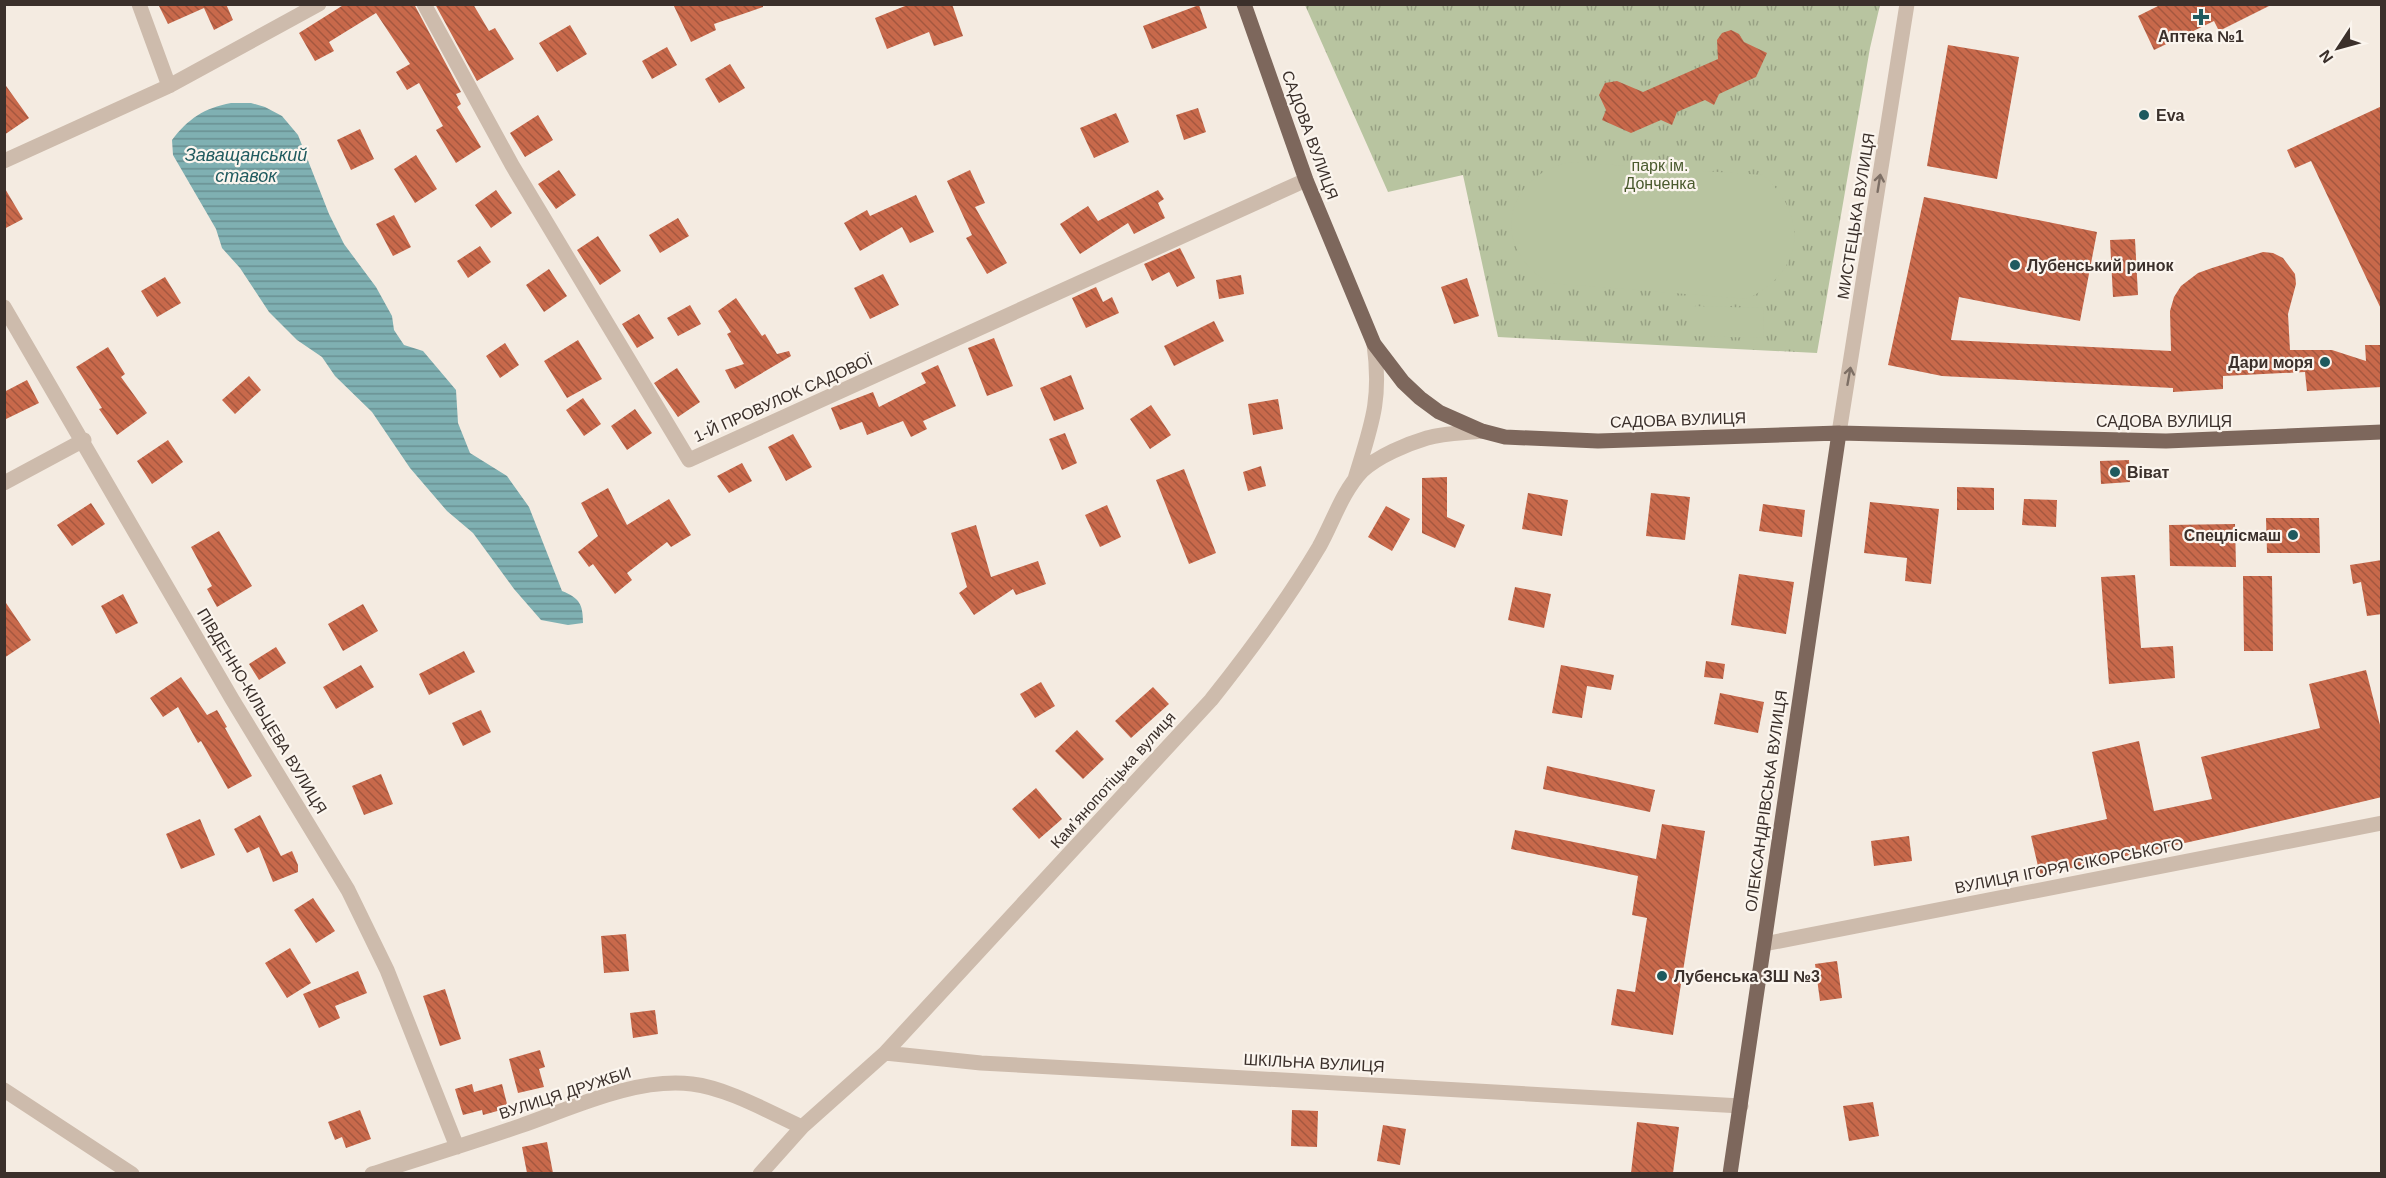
<svg xmlns="http://www.w3.org/2000/svg" width="2386" height="1178" font-family="Arial,sans-serif">
	<style>
		.park { fill: url(#park-tufts) }
		.garden { fill: #b8c4a0 }
		.water { fill: url(#water-rules) }
		.building { fill: url(#building-back-hatch) }
		.lines { fill: none; stroke-linecap: round; stroke-linejoin: round }
		.minor { stroke: #cdbbac; stroke-width: 15 }
		.major { stroke: #7d675c; stroke-width: 15 }
		.oneway { stroke: #7d6f65 }
		.poi-dot { fill: #1f5a5e; stroke: #fbf5ee; stroke-width: 2 }
		.labels { text-anchor: middle; dominant-baseline: central; stroke-width: 4.5; stroke-linejoin: round; paint-order: stroke }
		.poi-label { font-size: 16px; font-weight: bold; fill: #3b302b; stroke: #fbf5ee; text-anchor: start }
		.street-label { font-size: 16px; fill: #3b302b; stroke: #fbf5ee }
		.park-label { font-size: 16px; fill: #4a5a2e; stroke: #fbf5ee }
		.water-label { font-size: 18px; font-style: italic; fill: #1f5a5e; stroke: #fbf5ee }
	</style>
	<defs>
		<pattern id="park-tufts" width="24" height="20" patternUnits="userSpaceOnUse" patternTransform="scale(1.5)"><rect width="24" height="20" fill="#b8c4a0"/><path d="M3 7l-1-3M5 7V3M7 7l1-3M15 17l-1-3M17 17v-4M19 17l1-3" fill="none" stroke="#97a083"/></pattern>
		<pattern id="water-rules" width="6" height="5" patternUnits="userSpaceOnUse" patternTransform="scale(1.5)"><rect width="6" height="5" fill="#7fb0b2"/><path d="M0 2.5h6" fill="none" stroke="#699091"/></pattern>
		<pattern id="building-back-hatch" width="6" height="6" patternUnits="userSpaceOnUse" patternTransform="scale(1.5)"><rect width="6" height="6" fill="#c8694b"/><path d="M-1 5l2 2M0 0l6 6M5-1l2 2" fill="none" stroke="#a4573f"/></pattern>
	</defs>
	<rect width="100%" height="100%" fill="#f4ebe1"/>
	<path class="park" d="M1305,5h575l-10,43 -53,305 -319,-16 -35,-162 -75,17z"/>
	<path class="garden" d="M1569,162l194,13c47,42 41,97 -16,124l-197,-16c-60,-34 -48,-105 19,-121z
		M1692,306l72,2 -1,30 -71,-2z"/>
	<path class="water" d="M231,103h20l14,4 17,9 16,19 31,79 15,30 32,43 16,29 2,14 10,15 19,6 33,39 2,33 12,30 37,23 22,31 33,84c18,7 21,14 21,32l-15,2 -27,-5 -27,-31 -41,-56 -26,-22 -37,-43 -38,-56 -37,-36 -13,-19 -25,-17 -28,-28 -29,-44 -18,-20 -6,-19 -43,-74 -1,-15c16,-21 32,-32 59,-37z"/>
	<path class="building" d="M158,4h68l7,16 -19,10 -10,-22 -36,16z
		M345,4h69l47,88 -5,2 5,10 -4,3 24,40 -25,16 -20,-33 7,-4 -24,-43 -12,7 -11,-18 14,-8 -34,-51 -47,29 5,9 -19,10 -16,-28z
		M435,4h38l16,27 6,-3 19,31 -37,22z
		M673,4h90v3l-49,17 2,6 -25,12z
		M910,4h42l11,32 -29,10 -5,-14 -42,17 -12,-31z
		M2162,4h111l-54,27 -5,-10 -60,29 -16,-34z
		M1199,5l8,23 -55,21 -9,-23z
		M570,25l17,29 -30,18 -18,-29z
		M1731,30l8,4 5,8 23,11 -11,24 -37,17 -5,11 -9,-5 -28,12 -5,13 -11,-5 -30,13 -29,-13 4,-10 -7,-15 6,-12 12,-2 26,11 75,-33 -1,-19 5,-7z
		M1948,45l71,12 -22,122 -70,-13z
		M667,47l10,18 -25,14 -10,-18z
		M730,64l15,24 -26,15 -14,-24z
		M4,83l25,35 -25,17z
		M2382,106v205l-71,-150 -16,7 -8,-18z
		M1198,108l8,24 -22,8 -8,-25z
		M1116,113l13,29 -35,16 -14,-30z
		M538,115l15,25 -28,17 -15,-24z
		M360,129l14,30 -23,11 -14,-30z
		M416,155l21,34 -22,14 -21,-34z
		M559,170l17,25 -20,14 -18,-25z
		M970,170l15,33 -10,4 32,56 -20,11 -21,-36 6,-3 -25,-54z
		M4,187l19,32 -19,10z
		M496,190l16,23 -21,15 -16,-23z
		M1158,190l6,9 -6,4 7,15 -31,16 -6,-11 -48,31 -20,-30 28,-18 10,15z
		M916,195l18,37 -24,11 -8,-16 -42,24 -16,-28 23,-13 3,6z
		M1924,197l173,35 -17,89 -121,-24 -8,43 220,11 -1,-40 4,-14 7,-11 17,-13 14,-5 51,-16 10,1 10,5 12,16 1,10 -8,30 2,36h42l34,11 -1,-16h17v42l-75,4 -2,-19 -82,4v13l-50,3v-4l-231,-12 -54,-11z
		M394,215l17,32 -18,9 -17,-32z
		M678,218l11,18 -29,17 -11,-18z
		M598,236l23,35 -21,14 -23,-35z
		M2135,239l3,56 -25,2 -3,-57z
		M480,246l11,16 -23,16 -11,-17z
		M1180,248l15,30 -18,9 -8,-15 -17,9 -8,-17z
		M549,269l18,27 -23,16 -18,-27z
		M883,274l16,31 -29,14 -16,-31z
		M1241,275l3,19 -25,5 -3,-19z
		M165,277l16,26 -24,14 -16,-26z
		M1467,278l12,38 -25,8 -13,-37z
		M1096,287l7,15 9,-5 7,16 -33,15 -14,-30z
		M736,298l26,38 3,-2 12,20 12,-3 2,5 -56,33 -10,-19 19,-6 -17,-30 4,-2 -13,-21z
		M690,305l11,19 -23,12 -11,-18z
		M639,314l15,24 -17,10 -15,-24z
		M1214,321l10,20 -50,25 -10,-20z
		M994,338l19,48 -26,10 -19,-48z
		M578,340l24,39 -35,19 -23,-37z
		M505,343l14,22 -19,13 -14,-22z
		M108,347l17,27 -4,3 26,36 -30,22 -18,-26 3,-1 -26,-41z
		M938,365l18,41 -33,15 4,8 -16,8 -8,-16 -36,14 -5,-13 -22,8 -9,-22 42,-16 6,15 47,-24 -5,-10z
		M677,368l23,34 -22,15 -24,-34z
		M1071,375l13,34 -30,12 -14,-33z
		M249,376l12,14 -26,24 -13,-14z
		M27,380l12,23 -35,17v-28z
		M583,398l18,26 -17,12 -18,-26z
		M1278,399l5,30 -30,6 -5,-31z
		M1151,405l20,30 -21,14 -20,-30z
		M635,409l17,24 -25,17 -16,-24z
		M1065,433l12,30 -15,7 -13,-31z
		M793,434l19,33 -26,14 -18,-34z
		M168,440l15,22 -31,22 -15,-23z
		M2129,460l1,22 -29,2 -1,-23z
		M742,463l10,18 -23,12 -12,-17z
		M1261,466l5,20 -18,5 -5,-19z
		M1184,469l32,84 -27,11 -33,-84z
		M1447,477v40l18,8 -10,23 -33,-15v-55z
		M1957,487l37,1v22h-37z
		M608,488l19,37 42,-26 22,36 -20,12 -4,-5 -40,31 5,7 -17,14 -22,-30 -4,3 -11,-15 20,-16 -17,-33z
		M1528,493l40,7 -6,36 -40,-7z
		M1651,493l39,4 -5,43 -39,-4z
		M2024,499l33,1 -1,27 -34,-2z
		M1870,502l69,7 -8,75 -26,-3 2,-23 -43,-5z
		M91,503l14,21 -33,22 -15,-21z
		M1763,504l42,6 -3,27 -43,-6z
		M1107,505l14,32 -21,10 -15,-32z
		M1386,506l24,13 -18,32 -24,-14z
		M2266,518h53l1,35h-53z
		M2235,524l1,43 -66,-1 -1,-41z
		M976,525l15,52 47,-16 8,23 -30,11 -3,-6 -39,26 -15,-22 8,-6 -16,-54z
		M219,531l33,55 -35,21 -10,-18 5,-3 -21,-39z
		M2382,560v54l-15,2 -6,-34 -8,2 -3,-19z
		M1739,574l55,8 -8,52 -55,-9z
		M2135,575l6,73 32,-2 2,32 -66,6 -8,-107z
		M2243,576h29l1,75h-29z
		M1515,587l36,7 -7,34 -36,-8z
		M123,594l15,29 -22,11 -15,-28z
		M4,600l27,40 -27,18z
		M363,604l15,27 -35,20 -15,-27z
		M276,647l10,16 -27,17 -10,-16z
		M464,651l11,21 -46,23 -10,-21z
		M1706,661l19,3 -2,15 -19,-2z
		M361,665l13,22 -38,22 -13,-22z
		M1561,665l53,10 -3,15 -24,-4 -5,32 -30,-5z
		M2366,670l16,63v64l-161,38 -181,40 -9,-39 76,-17 -15,-67 47,-11 15,70 58,-12 -11,-42 119,-29 -11,-44z
		M181,677l26,38 10,-5 10,17 -2,1 27,48 -24,13 -27,-48 -3,2 -20,-36 -15,10 -13,-19z
		M1041,682l14,24 -20,12 -15,-24z
		M1153,687l16,17 -38,34 -16,-17z
		M1720,693l44,9 -6,31 -44,-9z
		M481,710l10,22 -28,14 -11,-23z
		M1077,730l27,29 -21,20 -28,-28z
		M1547,766l108,24 -5,22 -107,-23z
		M381,774l12,30 -29,11 -12,-29z
		M1036,788l26,31 -23,20 -27,-30z
		M260,815l21,41 11,-5 6,14v7l-25,10 -14,-35 -12,6 -13,-24z
		M200,819l15,36 -34,14 -15,-35z
		M1662,824l43,7 -32,204 -62,-10 6,-36 18,3 12,-74 -15,-3 6,-39 -127,-27 4,-19 141,29z
		M1909,836l3,25 -38,5 -3,-25z
		M313,898l22,33 -19,12 -22,-33z
		M626,934l3,37 -25,2 -3,-37z
		M290,948l21,35 -24,15 -22,-35z
		M1837,961l5,37 -22,3 -5,-37z
		M358,971l9,22 -32,13 5,12 -21,10 -16,-34z
		M445,989l16,50 -21,7 -17,-50z
		M655,1010l3,24 -25,4 -3,-25z
		M540,1050l5,17 -6,2 5,18 -26,6 -9,-34z
		M472,1084l2,8 28,-8 6,24 -25,7 -1,-5 -19,5 -8,-26z
		M1873,1102l6,34 -30,5 -6,-35z
		M360,1110l11,29 -25,9 -4,-11 -7,3 -7,-18z
		M1292,1110l26,1 -1,36 -26,-1z
		M1637,1122l42,5 -6,46h-42z
		M1383,1125l23,4 -6,36 -23,-4z
		M547,1142l6,31h-26l-5,-26z"/>
	<g class="lines">
		<path class="minor" d="M139,4l30,82
			M424,4l88,161 177,295 617,-280
			M4,161l165,-75 150,-82
			M4,307l228,392 116,191 39,80 70,177
			M1839,433l68,-429
			M1355,479c16,-53 27,-78 19,-135
			M4,483l80,-43
			M1764,944l618,-121
			M885,1053l96,10 760,43
			M4,1090l128,84
			M372,1174c49,-16 99,-31 148,-48 52,-18 116,-49 172,-42 35,4 77,28 110,43
			M760,1174l42,-47 83,-74 326,-353c39,-49 76,-99 108,-153 14,-25 23,-55 43,-76 16,-15 45,-27 65,-33 17,-5 38,-5 55,-7"/>
		<path class="major" d="M1244,4l62,176 68,164 29,38 17,16 19,14 43,19 23,6 93,4 241,-8 327,8 216,-9
			M1730,1174l109,-741"/>
	</g>
	<defs><path id="oneway-shaft" d="M-6 0H5M1.5-3L5.5 0L1.5 3" fill="none" stroke-width="1.6" stroke-linecap="round" stroke-linejoin="round" transform="scale(1.5)"/></defs>
	<g class="oneway">
		<use href="#oneway-shaft" transform="translate(1879 183) rotate(-81)"/>
		<use href="#oneway-shaft" transform="translate(1849 376) rotate(-80)"/>
	</g>
	<g class="poi-dot">
		<path d="M2198 8h6v6h6v6h-6v6h-6v-6h-6v-6h6z"/>
		<circle cx="2144" cy="115" r="6"/>
		<circle cx="2015" cy="265" r="6"/>
		<circle cx="2325" cy="362" r="6"/>
		<circle cx="2115" cy="472" r="6"/>
		<circle cx="2293" cy="535" r="6"/>
		<circle cx="1662" cy="976" r="6"/>
	</g>
	<g class="labels">
		<g class="poi-label">
			<text x="2201" y="36" text-anchor="middle">Аптека №1</text>
			<text x="2156" y="115">Eva</text>
			<text x="2027" y="265">Лубенський ринок</text>
			<text x="2313" y="362" text-anchor="end">Дари моря</text>
			<text x="2127" y="472">Віват</text>
			<text x="2281" y="535" text-anchor="end">Спецлісмаш</text>
			<text x="1674" y="976">Лубенська ЗШ №3</text>
		</g>
		<g class="street-label">
			<text transform="translate(1310 135) rotate(70)">САДОВА ВУЛИЦЯ</text>
			<text transform="translate(1856 216) rotate(-81)">МИСТЕЦЬКА ВУЛИЦЯ</text>
			<text transform="translate(783 398) rotate(-24)">1-Й ПРОВУЛОК САДОВОЇ</text>
			<text transform="translate(1678 420) rotate(-2)">САДОВА ВУЛИЦЯ</text>
			<text x="2164" y="421">САДОВА ВУЛИЦЯ</text>
			<text transform="translate(262 711) rotate(59)">ПІВДЕННО-КІЛЬЦЕВА ВУЛИЦЯ</text>
			<text transform="translate(1113 780) rotate(-48)">Камʼянопотіцька вулиця</text>
			<text transform="translate(1766 801) rotate(-82)">ОЛЕКСАНДРІВСЬКА ВУЛИЦЯ</text>
			<text transform="translate(2069 866) rotate(-11)">ВУЛИЦЯ ІГОРЯ СІКОРСЬКОГО</text>
			<text transform="translate(1314 1063) rotate(3)">ШКІЛЬНА ВУЛИЦЯ</text>
			<text transform="translate(565 1093) rotate(-18)">ВУЛИЦЯ ДРУЖБИ</text>
		</g>
		<g class="park-label">
			<text x="1660" y="165">парк ім.<tspan x="1660" dy="18">Донченка</tspan></text>
		</g>
		<g class="water-label">
			<text x="246" y="155">Заващанський<tspan x="246" dy="21">ставок</tspan></text>
		</g>
	</g>
	<rect width="2386" height="1178" fill="none" stroke="#3b302b" stroke-width="12"/>
	<g transform="translate(2338 48) rotate(234)" stroke="#fbf5ee" stroke-width="4.5" paint-order="stroke">
	<path d="M0-4.5L10 22L0 15L-10 22Z" fill="#3b302b"/>
	<text y="-9" font-size="16" font-weight="bold" text-anchor="middle" fill="#3b302b">N</text>
	</g>
</svg>
